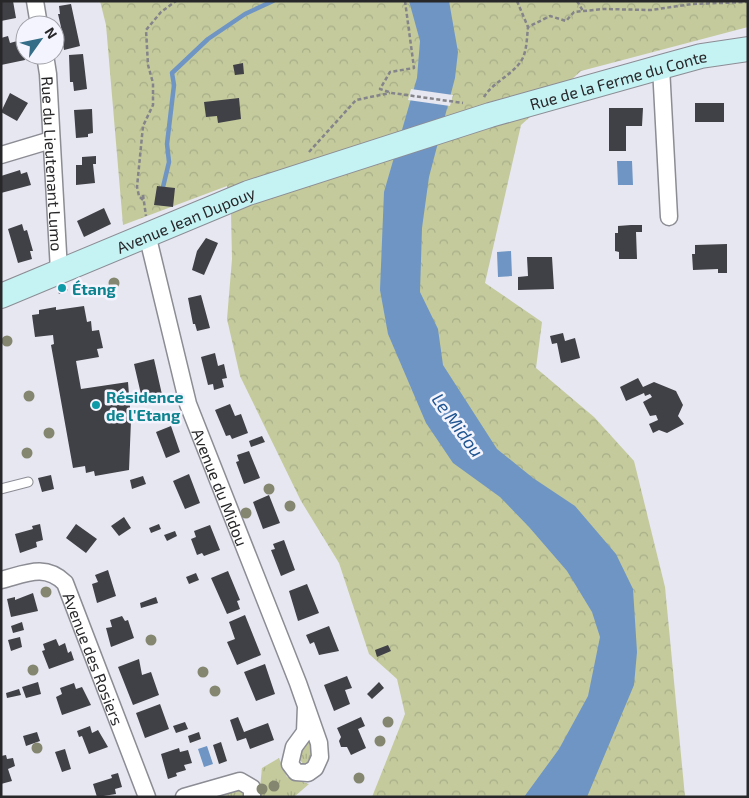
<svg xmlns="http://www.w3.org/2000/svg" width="749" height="798" font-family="'Exo 2',sans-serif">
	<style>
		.grass { fill: url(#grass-tufts) }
		.forest { fill: url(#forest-crowns) }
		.water { fill: #6f95c5 }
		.pier { fill: #e6e7f0 }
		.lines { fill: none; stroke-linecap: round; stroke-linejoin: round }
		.stream { stroke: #6f95c5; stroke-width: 4.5 }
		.building { fill: #404047 }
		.lane-casing { stroke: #8b8c94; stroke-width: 11 }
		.street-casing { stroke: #8b8c94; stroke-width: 19 }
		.secondary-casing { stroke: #8b8c94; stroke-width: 26 }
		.path { stroke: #84848a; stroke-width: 2.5; stroke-dasharray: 4 2.5; stroke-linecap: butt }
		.lane { stroke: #fff; stroke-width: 9 }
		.street { stroke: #fff; stroke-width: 16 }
		.secondary { stroke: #c5f2f3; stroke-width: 24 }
		.tree { fill: #84866f }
		.culture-dot { fill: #0f9aa8; stroke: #f3f4fd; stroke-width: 2 }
		.labels { text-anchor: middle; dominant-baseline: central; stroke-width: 5; stroke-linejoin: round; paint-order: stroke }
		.street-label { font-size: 16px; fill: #27272a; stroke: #f3f4fd }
		.culture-label { font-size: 16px; font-weight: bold; fill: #0d838f; stroke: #f3f4fd; text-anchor: start }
		.water-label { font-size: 18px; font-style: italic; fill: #215592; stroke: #f3f4fd }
	</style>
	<defs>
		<pattern id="grass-tufts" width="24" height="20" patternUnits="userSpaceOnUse" patternTransform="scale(1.25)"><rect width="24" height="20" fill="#c4ca9c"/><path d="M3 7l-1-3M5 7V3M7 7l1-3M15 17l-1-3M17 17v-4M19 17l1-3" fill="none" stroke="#a8ae87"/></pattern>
		<pattern id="forest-crowns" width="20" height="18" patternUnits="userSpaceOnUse" patternTransform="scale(1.25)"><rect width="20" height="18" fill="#c4ca9c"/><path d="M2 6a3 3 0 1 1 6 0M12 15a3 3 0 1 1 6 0" fill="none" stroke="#a8ae87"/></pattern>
	</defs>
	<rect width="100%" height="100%" fill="#e6e7f0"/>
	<path class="grass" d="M310,736l4,18 -2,8 -7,4 -5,-6 2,-9z
		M279,758l8,19 22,7 -15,13h-35l3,-29z
		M240,787l7,10 -32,-2z"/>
	<path class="forest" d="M100,1h648v26l-167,44 -60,54 -36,158 57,39 -6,46 58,49 40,44 31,126 20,210h-313l33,-83 -8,-35 -28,-25 -30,-91 -38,-62 -61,-125 -13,-57 5,-60 -1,-47 -4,-26 -104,39 -17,-200z"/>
	<path class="water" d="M409,1h40l9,51 -3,26 -26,99 -7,51 -2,64 18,37 5,36 54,84 36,29 42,28 41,48 17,35 4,63 -3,33 -47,112h-63l35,-48 29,-53 12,-59 -8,-25 -25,-41 -38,-44 -29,-30 -47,-34 -27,-40 -38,-89 -8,-44 4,-98 33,-114 3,-37z
		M617,161h15l1,24h-15z
		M511,251l1,25 -14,1 -1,-25z
		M207,746l6,18 -9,3 -6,-18z"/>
	<path class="pier" d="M411,89l42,6 -3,11 -42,-6z"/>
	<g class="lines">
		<path class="stream" d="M163,187l6,-25 -2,-18 7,-59 -2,-12 36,-34 37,-25 28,-13"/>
	</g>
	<path class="building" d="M1,1h12l3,17 -15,3z
		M71,4l9,42 -16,4 -2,-10h2l-6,-26h2l-1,-8z
		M8,36l2,7 11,-3 4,20 -24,5v-27z
		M83,54l4,35 -13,2 -1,-9h-3l-1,-27z
		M243,63l1,11 -9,1 -2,-10z
		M10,93l18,10 -11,18 -16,-9z
		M239,98l2,21 -23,4 -1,-7 -11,1 -2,-15z
		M695,103h29v19h-29z
		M609,108h34l-1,18h-16v25h-17z
		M92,109l1,24 -5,1v3l-12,1 -2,-28z
		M96,156v8h-3l2,19 -19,2v-20h6v-8z
		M20,170l1,4 6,-2 4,13 -30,8v-17z
		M157,186l18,2 -2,19 -19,-2z
		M104,208l7,16 -27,13 -7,-16z
		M22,224l2,7 3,-1 6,21h-3l2,8 -14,4 -10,-34z
		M631,225h11v7h-6l1,27h-18v-7l-4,-1v-18h3v-7z
		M206,238l12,5 -14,32 -12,-5 5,-19z
		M727,244v29h-9v-4l-25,1 -1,-16h3v-9z
		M527,257h25l2,32 -36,1v-13l10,-1z
		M64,283l4,7 -9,4 -3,-8z
		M201,295l9,33 -13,3 -2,-7h-2l-5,-26z
		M84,306l3,16 4,-1 1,10 7,-1 4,18 -6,1 2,8 -23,4 5,28 47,-7 3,38 -2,50 -34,6 -1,-5 -8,2 -1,-7 -12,2 -22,-123 3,-1 -1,-9 -18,2 -3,-22 7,-1v-4l17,-3v3z
		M563,333l2,8 10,-3 5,20 -19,5 -4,-20 -5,1 -2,-8z
		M215,353l3,13 6,-2 3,14 -5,1 2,8 -10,3 -1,-6 -5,1 -7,-28z
		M154,359l9,40 -20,4 -9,-39z
		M638,378l5,9 11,-5 22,9 7,14 -5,11 6,8 -17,9 -8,-3 -6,3 -4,-9 9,-4 -2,-5 -6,1 -7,-14 9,-5 -2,-3 -5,2 -1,-3 -18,8 -6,-14z
		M230,404l5,12 6,-2 7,19 -16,6 -2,-4 -4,1 -11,-26z
		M171,426l9,26 -14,6 -10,-26z
		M262,436l3,6 -14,5 -2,-6z
		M249,451l11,27 -16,6 -8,-22 3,-1 -2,-6z
		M189,474l11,29 -15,6 -12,-28z
		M51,475l3,14 -12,3 -4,-14z
		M143,476l3,8 -14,5 -2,-9z
		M269,495l11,28 -17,6 -10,-27z
		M124,517l7,11 -12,8 -8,-10z
		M40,524l3,16 -7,2 1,5 -17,6 -5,-19 18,-5 -1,-3z
		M76,524l21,15 -11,14 -20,-15z
		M159,524l2,5 -10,4 -2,-5z
		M210,525l10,25 -16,6 -2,-3 -5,2 -6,-16 5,-2 -2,-6z
		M175,531l2,5 -10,5 -3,-6z
		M284,540l11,30 -14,6 -10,-26 4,-1 -2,-5z
		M108,570l8,26 -19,7 -5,-19 6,-2 -3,-7z
		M228,571l12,29 -3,1 3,8 -13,5 -16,-36z
		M196,573l3,7 -10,4 -3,-7z
		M307,584l12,29 -21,8 -9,-30z
		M33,593l5,18 -27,6 -4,-18 8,-2v3z
		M156,597l2,6 -17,5 -1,-5z
		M245,615l16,40 -24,10 -10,-23 8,-3 -6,-17z
		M122,616l3,5 3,-1 6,18 -23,9 -5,-19 6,-1 -2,-7z
		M22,622l2,8 -11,3 -2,-7z
		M329,626l10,25 -20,4 -5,-13 -4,2 -4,-9z
		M20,637l2,10 -11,4 -3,-11z
		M56,639l3,7 6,-3 3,10 3,-2 3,9 -25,9 -7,-18 3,-1 -2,-6z
		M388,645l3,6 -14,6 -2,-7z
		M139,659l3,16 9,-3 8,23 -26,10 -15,-38z
		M265,664l10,30 -19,7 -12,-29z
		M347,676l5,12 -7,2 5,14 -16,7 -10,-26z
		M38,682l3,12 -15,4 -4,-11z
		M379,682l5,6 -12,11 -5,-5z
		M74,683l2,6 6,-2 9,18 -29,10 -6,-18 6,-3 -2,-6z
		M19,689l2,6 -14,3 -1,-5z
		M160,704l9,25 -24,9 -9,-25z
		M238,717l6,15 24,-9 6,17 -24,9 -4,-11 -9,3 -7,-21z
		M361,717l4,9 -7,3 8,19 -15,7 -4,-8h-6l-2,-6 2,-4 -4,-9z
		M185,722l3,7 -12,4 -3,-7z
		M90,726l2,7 6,-3 10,17 -19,7 -7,-18 -3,1 -2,-6z
		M37,732l3,9 -14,5 -3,-10z
		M199,732l2,7 -11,4 -2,-7z
		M221,742l6,19 -8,3 -6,-19z
		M179,748l1,4 8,-2 4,13 -8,2 2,5 -10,3 1,3 -9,3 -7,-25z
		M65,749l6,20 -9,3 -7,-20z
		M6,755l1,4 6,-1 2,8 -7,3 4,12 -11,3v-28z
		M118,773l4,14 -7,2 1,5 -19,3 -4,-13 19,-6 -1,-3z"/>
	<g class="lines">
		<defs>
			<path id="lane" d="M1,489l27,-7"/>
			<g id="street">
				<path d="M35,1l4,24"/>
				<path id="s1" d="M45,55l3,19 11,197"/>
				<path d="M661,67l8,150"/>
				<path d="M1,155l50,-15"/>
				<path id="s2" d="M147,234l41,170 110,279 21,60 1,14 -5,11 -7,5 -12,-1 -6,-8 4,-17 11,-15 1,-26"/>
				<path id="s3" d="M1,580c24,-6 44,-17 64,3l82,214"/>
				<path d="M184,797l56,-16 12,7v9"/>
			</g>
			<g id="secondary">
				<path id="s4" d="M1,296l247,-103 242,-78 171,-48 40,-11 47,-7"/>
			</g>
		</defs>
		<use href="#lane" class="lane-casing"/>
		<use href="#street" class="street-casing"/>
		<use href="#secondary" class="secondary-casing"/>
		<path class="path" d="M405,1l9,67 -24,4 -10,17 12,4 71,10
			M517,1l11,26
			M577,1l6,10
			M484,97c9,-16 34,-24 40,-42 3,-9 3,-19 4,-28l22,-11 16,5 8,-9 29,-3 48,1 41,-6 56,-2
			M309,152l47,-52 34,-7
			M143,195l3,21
			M143,200l-4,-4 -2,-9 6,-61 10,-21v-22l-5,-18 -2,-35 15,-18 15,-11"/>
		<use href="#lane" class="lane"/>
		<use href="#street" class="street"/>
		<use href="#secondary" class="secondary"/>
	</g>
	<g class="tree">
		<circle cx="114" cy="283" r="5.5"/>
		<circle cx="7" cy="341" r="5.5"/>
		<circle cx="29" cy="396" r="5.5"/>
		<circle cx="49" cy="433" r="5.5"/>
		<circle cx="27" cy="453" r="5.5"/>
		<circle cx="269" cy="489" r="5.5"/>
		<circle cx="290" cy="506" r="5.5"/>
		<circle cx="246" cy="513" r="5.5"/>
		<circle cx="46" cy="592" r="5.5"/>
		<circle cx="151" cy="640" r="5.5"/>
		<circle cx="33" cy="670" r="5.5"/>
		<circle cx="203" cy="672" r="5.5"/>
		<circle cx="215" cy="691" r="5.5"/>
		<circle cx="388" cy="722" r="5.5"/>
		<circle cx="380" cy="741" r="5.5"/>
		<circle cx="37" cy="748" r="5.5"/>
		<circle cx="359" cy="778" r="5.5"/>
		<circle cx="274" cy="786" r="5.5"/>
		<circle cx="262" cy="789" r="5.5"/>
	</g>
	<g class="culture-dot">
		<circle cx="62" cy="288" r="5"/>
		<circle cx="96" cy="405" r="5"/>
	</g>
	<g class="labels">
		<g class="street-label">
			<text stroke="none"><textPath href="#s4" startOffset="655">Rue de la Ferme du Conte</textPath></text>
			<text stroke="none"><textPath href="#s1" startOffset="109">Rue du Lieutenant Lumo</textPath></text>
			<text stroke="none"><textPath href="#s4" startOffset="200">Avenue Jean Dupouy</textPath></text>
			<text stroke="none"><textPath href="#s2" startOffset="264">Avenue du Midou</textPath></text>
			<text stroke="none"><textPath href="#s3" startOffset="149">Avenue des Rosiers</textPath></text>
		</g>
		<g class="culture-label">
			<text x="72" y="288">Étang</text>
			<text x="106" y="396">Résidence<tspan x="106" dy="18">de l'Etang</tspan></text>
		</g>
		<g class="water-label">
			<text transform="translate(458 425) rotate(54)">Le Midou</text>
		</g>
	</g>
	<rect width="749" height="798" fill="none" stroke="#27272a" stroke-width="5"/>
	<g transform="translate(40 40) rotate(57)"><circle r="24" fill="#f3f4fd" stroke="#a1a2a9"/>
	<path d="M0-4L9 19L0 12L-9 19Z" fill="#346d87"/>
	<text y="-8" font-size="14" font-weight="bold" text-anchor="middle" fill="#27272a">N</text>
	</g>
</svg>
